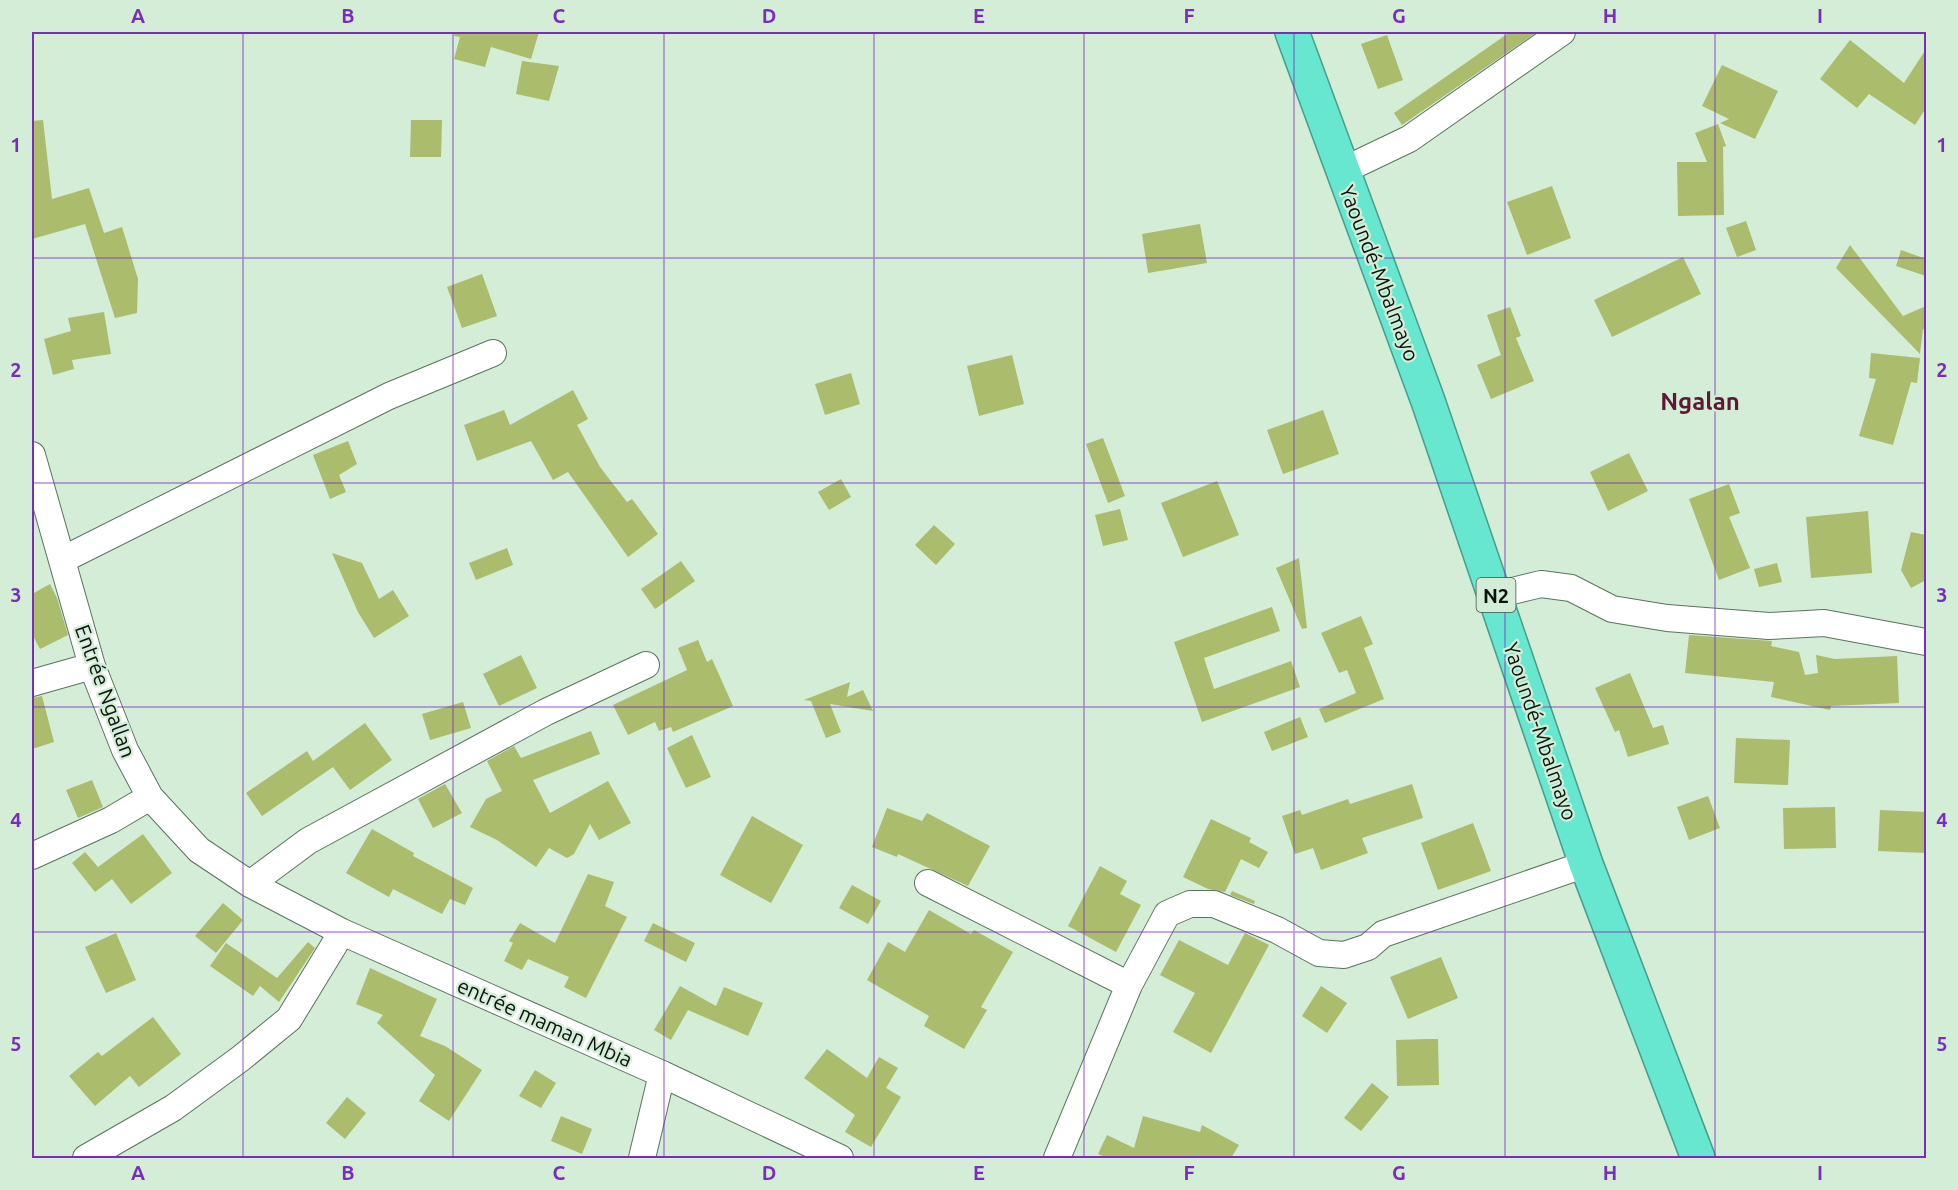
<svg xmlns="http://www.w3.org/2000/svg" width="1958" height="1190" font-family="Ubuntu,sans-serif">
	<style>
		.building { fill: #abbc6c }
		.lines { fill: none; stroke-linecap: round; stroke-linejoin: round }
		.street-casing { stroke: #5c735f; stroke-width: 28 }
		.highway-casing { stroke: #479d8b; stroke-width: 36 }
		.street { stroke: #fff; stroke-width: 26 }
		.highway { stroke: #67e7cf; stroke-width: 33 }
		.grid { fill: none; stroke: #7b2cbf; stroke-width: 1.5; stroke-opacity: 0.55 }
		.labels { text-anchor: middle; dominant-baseline: central; stroke-width: 4.5; stroke-linejoin: round; paint-order: stroke }
		.shield { fill: #d3edd7; stroke: #47554a; stroke-width: 1.5 }
		.shield-label { font-size: 20px; font-weight: bold; fill: #0b140d }
		.street-label { font-size: 21px; fill: #0b140d; stroke: #d3edd7 }
		.quarter-label { font-size: 24px; font-weight: bold; fill: #5c1934; stroke: #d3edd7 }
		.neatline { fill: none; stroke: #7b2cbf; stroke-width: 2 }
		.grid-label { font-size: 20px; text-anchor: middle; font-weight: bold; fill: #7b2cbf }
	</style>
	<rect width="100%" height="100%" fill="#d3edd7"/>
	<path class="building" d="M455,32h84l-8,27 -40,-12 -6,20 -31,-8 6,-22 -6,-1z
		M1510,32h27l-135,93 -8,-12z
		M1387,35l16,45 -25,9 -17,-45z
		M1850,40l54,43 22,-34v59l-11,17 -46,-31 -12,14 -37,-29z
		M522,61l37,5 -10,35 -33,-7z
		M1722,65l56,26 -23,48 -35,-16 9,-4 -27,-13z
		M43,120l9,79 37,-11 15,45 18,-6 16,52 -1,34 -22,5 -30,-94 -53,15v-118z
		M411,120h31l-1,37h-31z
		M1718,124l8,22 -3,1 1,68 -46,1 -1,-54h30l-12,-29z
		M1552,186l19,52 -44,17 -20,-53z
		M1746,221l10,29 -19,7 -11,-29z
		M1200,224l7,39 -59,10 -6,-39z
		M1850,245l53,71 23,-10v23h-3l-3,25 -84,-86z
		M1901,250l25,9v17l-30,-10z
		M1683,257l18,37 -89,43 -18,-37z
		M482,274l15,42 -35,12 -15,-41z
		M1510,307l11,29 -5,2 18,43 -43,18 -14,-34 24,-10 -14,-40z
		M104,312l7,42 -39,6 2,9 -21,6 -9,-36 27,-8 -3,-13z
		M1871,353l49,5 -3,25 -6,-1 -18,63 -34,-9 17,-57 -7,-1z
		M1012,355l12,49 -45,12 -12,-50z
		M851,373l9,31 -35,11 -10,-31z
		M573,390l15,29 -11,6 23,42 27,35 5,-3 26,35 -30,23 -60,-85 -15,8 -22,-39 -54,20 -13,-36 40,-15 6,15z
		M1323,410l16,44 -56,20 -16,-44z
		M1103,438l22,58 -17,7 -22,-59z
		M348,441l9,23 -18,11 7,17 -16,7 -17,-44z
		M1629,453l19,38 -40,20 -18,-39z
		M841,479l10,18 -22,13 -11,-18z
		M1217,481l22,54 -56,22 -22,-54z
		M1729,484l11,29 -11,4 21,51 -31,12 -30,-81z
		M1120,509l8,31 -25,6 -8,-31z
		M1868,511l4,62 -61,5 -5,-61z
		M934,525l21,19 -19,21 -21,-20z
		M1911,532l15,3v45l-15,8 -10,-18z
		M507,548l6,17 -37,15 -7,-17z
		M332,553l30,10 17,36 14,-9 16,26 -35,22 -16,-26z
		M1299,558l8,70 -5,1 -26,-61z
		M681,561l14,20 -40,28 -14,-20z
		M1777,563l5,19 -23,5 -5,-18z
		M50,584l7,14 11,37 -28,14 -8,-15v-40z
		M1272,607l8,24 -76,27 10,31 77,-28 9,26 -98,35 -28,-80z
		M1361,616l12,28 -9,4 20,51 -59,24 -6,-14 37,-16 -9,-23 -8,3 -18,-40z
		M1689,635l83,6 -1,5 28,6 6,23 13,-2 -2,-18 19,4 62,-3 2,47 -68,3 -1,4 -59,-13 3,-15 -89,-9z
		M698,640l9,22 5,-3 21,47 -60,26 -2,-5 -12,4 -4,-9 -27,13 -15,-30 74,-35 -9,-22z
		M521,655l16,33 -38,18 -16,-32z
		M1630,673l23,55 10,-3 6,19 -41,13 -9,-27 -4,2 -20,-44z
		M850,682l-3,15 16,-7 10,21 -43,-7 11,28 -15,6 -15,-37 -7,-1z
		M42,696l12,46 -22,7v-51z
		M463,702l8,26 -41,12 -8,-26z
		M1300,717l8,20 -36,14 -8,-19z
		M365,723l27,37 -42,30 -17,-23 -71,49 -16,-23 61,-42 6,10z
		M591,731l9,23 -67,26 17,33 58,-32 23,42 -32,17 -9,-16 -16,30 -7,4 -18,-10 -13,19 -39,-27 -27,-13 16,-28 16,-8 -15,-30 27,-15 7,12z
		M692,735l19,42 -25,11 -19,-40z
		M1736,738l54,2 -2,45 -54,-2z
		M92,780l11,27 -25,11 -12,-28z
		M445,784l17,29 -29,15 -15,-29z
		M1412,784l11,34 -61,20 6,15 -47,17 -8,-22 -18,6 -13,-38 18,-6 2,5 46,-16 2,5z
		M1708,796l12,32 -31,12 -12,-33z
		M1835,807l1,41 -52,1 -1,-41z
		M887,808l35,13 5,-8 63,33 -22,40 -70,-32 -1,3 -25,-10z
		M1880,810l46,2v41l-48,-2z
		M752,816l51,29 -32,58 -51,-28z
		M1211,819l40,19 -2,4 19,10 -9,16 -18,-9 -16,33 -17,-3 -25,-12z
		M1473,823l18,48 -53,19 -17,-47z
		M372,829l42,24 -1,3 60,32 -8,17 -15,-6 -8,15 -49,-25 -4,8 -43,-24z
		M143,834l29,39 -41,31 -19,-25 -17,13 -23,-29 13,-11 13,15z
		M1100,866l27,15 -7,13 21,11 -25,47 -48,-26z
		M588,874l26,8 -9,24 22,11 -41,81 -22,-11 5,-10 -41,-18 -6,11 -18,-9 9,-18 -4,-2 11,-18 35,20z
		M852,885l29,16 -13,23 -29,-16z
		M1232,891l23,10 -1,3 -24,-9z
		M223,903l20,17 -27,33 -21,-17z
		M929,910l42,24 3,-4 39,22 -32,55 6,3 -23,39 -40,-23 5,-10 -62,-36 21,-38 17,10z
		M653,923l42,20 -9,19 -42,-21z
		M116,933l20,47 -30,13 -21,-46z
		M1245,933l24,12 -58,108 -38,-21 22,-39 -35,-18 19,-35 49,25z
		M308,942l7,6 -36,54 -19,-16 -7,10 -43,-30 16,-23 51,35z
		M1441,957l17,41 -50,21 -18,-42z
		M370,968l67,31 -17,37 25,10 37,24 -33,51 -30,-20 16,-26 -58,-52 6,-8 -27,-11z
		M680,986l36,20 8,-19 39,16 -15,33 -60,-26 -17,30 -17,-10z
		M1321,986l26,17 -20,30 -25,-17z
		M153,1017l28,37 -42,33 -9,-11 -35,30 -26,-30 29,-24 4,4z
		M1427,1039h11l1,46 -42,1 -1,-46z
		M827,1049l40,29 12,-21 19,11 -12,20 15,9 -30,50 -26,-15 10,-17 -51,-37z
		M535,1070l21,13 -15,25 -22,-12z
		M1372,1083l17,14 -28,34 -17,-13z
		M347,1097l19,16 -21,26 -19,-16z
		M561,1116l31,13 -10,25 -31,-13z
		M1143,1116l57,16 2,-7 37,20 -8,13h-124l-9,-4 9,-19 27,13z"/>
	<g class="lines">
		<defs>
			<path id="street" d="M1342,171l67,-32 153,-107
				M32,455l60,211 33,84 25,47 49,53 51,34 92,48 320,142 178,84
				M62,560l327,-164 104,-43
				M1496,595l45,-11 30,4 41,21 55,9 102,8 55,-3 102,19
				M32,683l60,-17
				M32,856l79,-36 39,-23
				M928,883l201,102
				M250,884l58,-43 238,-129 100,-47
				M86,1158l87,-50 67,-49 49,-40 53,-87
				M642,1158l20,-84
				M1057,1158l72,-173 38,-71 23,-10h24l63,26 42,23 25,2 24,-8 15,-13 203,-70"/>
			<path id="highway" d="M1292,32l136,369 158,463 112,294"/>
		</defs>
		<use href="#street" class="street-casing"/>
		<use href="#highway" class="highway-casing"/>
		<use href="#street" class="street"/>
		<use href="#highway" class="highway"/>
	</g>
	<path class="grid" d="M243,32v1126M453,32v1126M664,32v1126M874,32v1126M1084,32v1126M1294,32v1126M1505,32v1126M1715,32v1126M32,258h1894M32,483h1894M32,707h1894M32,932h1894"/>
	<g class="labels">
		<rect class="shield" x="1476.5" y="578" width="39" height="34" rx="4.5"/>
		<g class="shield-label">
			<text x="1496" y="595">N2</text>
		</g>
		<g class="street-label">
			<text transform="translate(1380 273) rotate(69)">Yaoundé-Mbalmayo</text>
			<text transform="translate(106 691) rotate(70)">Entrée Ngallan</text>
			<text transform="translate(1541 731) rotate(71)">Yaoundé-Mbalmayo</text>
			<text transform="translate(545 1022) rotate(24)">entrée maman Mbia</text>
		</g>
		<g class="quarter-label">
			<text x="1700" y="401">Ngalan</text>
		</g>
	</g>
	<rect width="1958" height="1190" fill="none" stroke="#d3edd7" stroke-width="66"/>
	<rect x="33" y="33" width="1892" height="1124" class="neatline"/>
	<g class="grid-label">
		<text x="138" y="23">A</text>
		<text x="348" y="23">B</text>
		<text x="559" y="23">C</text>
		<text x="769" y="23">D</text>
		<text x="979" y="23">E</text>
		<text x="1189" y="23">F</text>
		<text x="1399" y="23">G</text>
		<text x="1610" y="23">H</text>
		<text x="1820" y="23">I</text>
		<text x="16" y="152">1</text>
		<text x="1942" y="152">1</text>
		<text x="16" y="377">2</text>
		<text x="1942" y="377">2</text>
		<text x="16" y="602">3</text>
		<text x="1942" y="602">3</text>
		<text x="16" y="827">4</text>
		<text x="1942" y="827">4</text>
		<text x="16" y="1051">5</text>
		<text x="1942" y="1051">5</text>
		<text x="138" y="1180">A</text>
		<text x="348" y="1180">B</text>
		<text x="559" y="1180">C</text>
		<text x="769" y="1180">D</text>
		<text x="979" y="1180">E</text>
		<text x="1189" y="1180">F</text>
		<text x="1399" y="1180">G</text>
		<text x="1610" y="1180">H</text>
		<text x="1820" y="1180">I</text>
	</g>
</svg>
